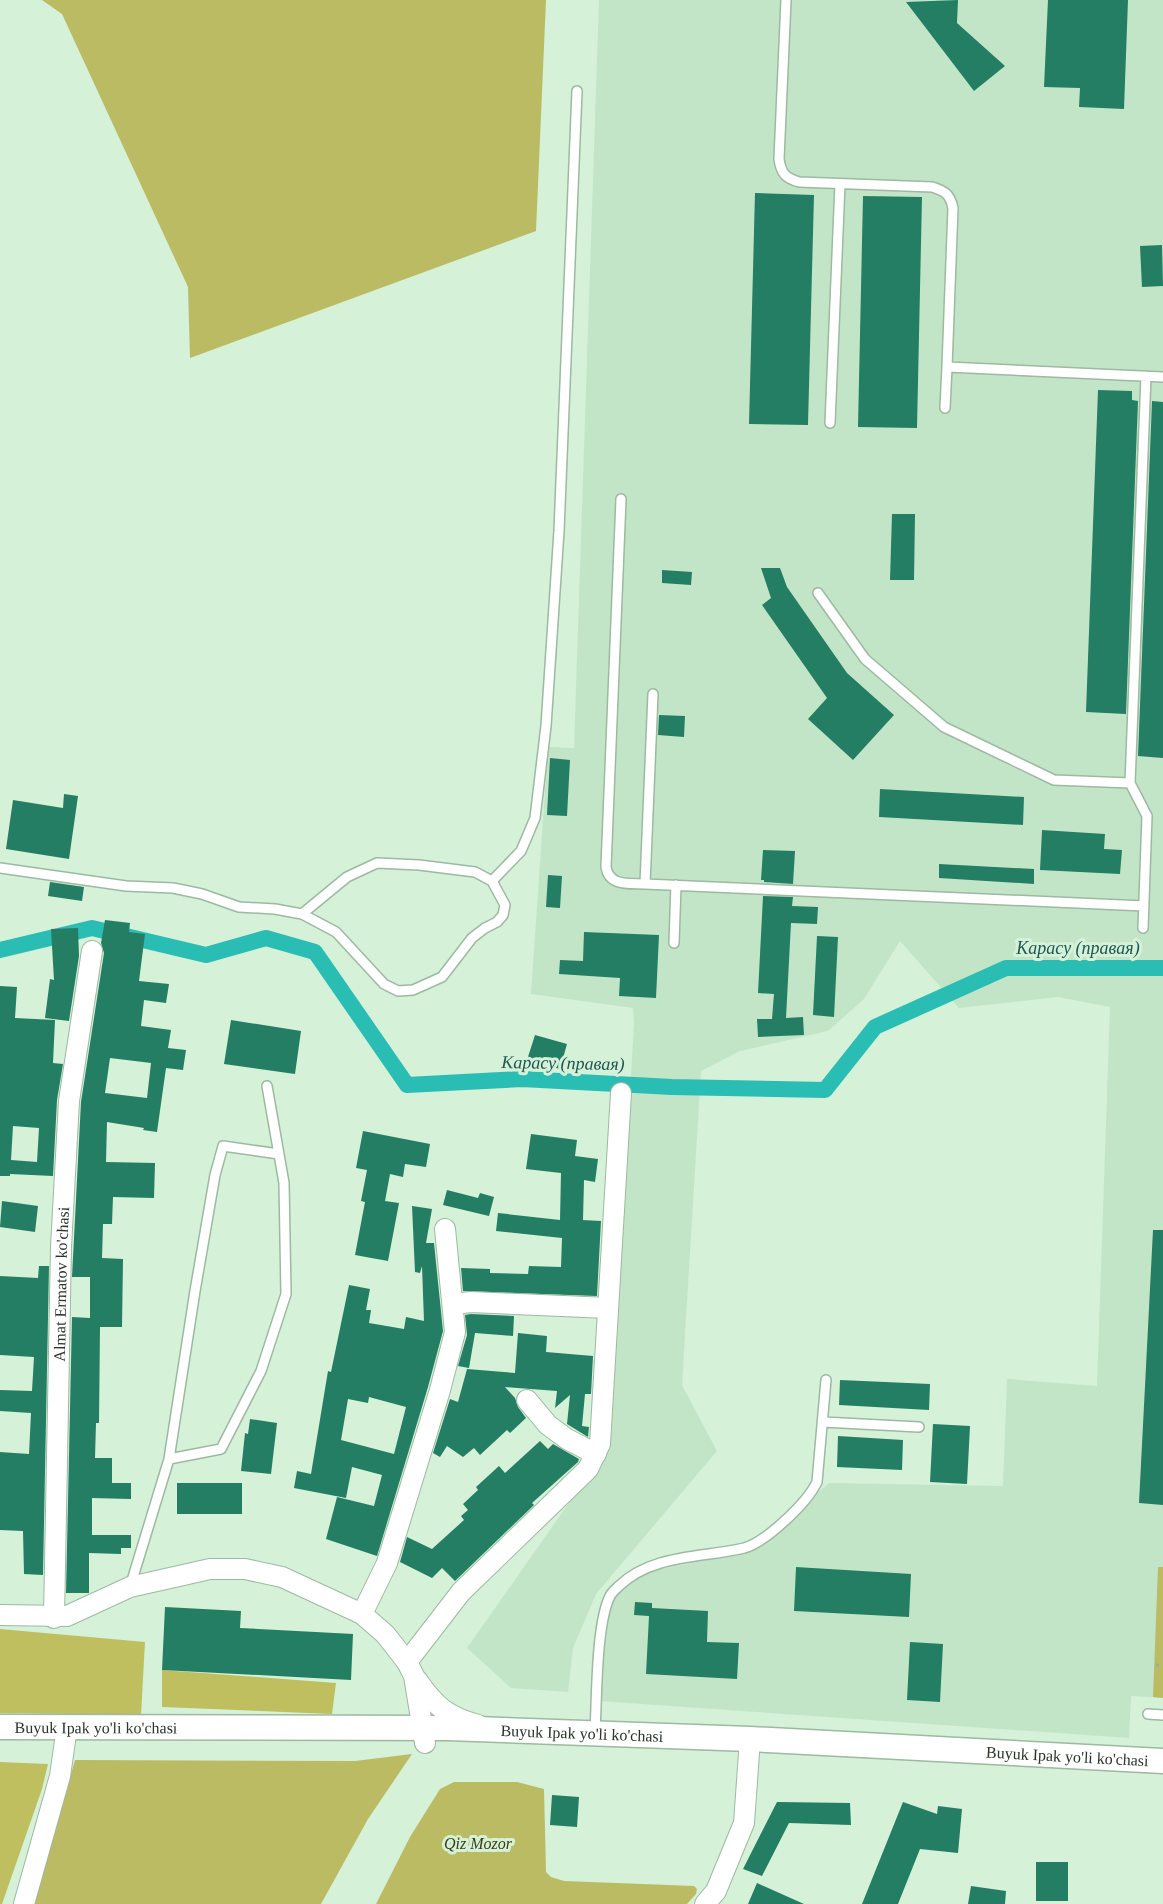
<svg xmlns="http://www.w3.org/2000/svg" width="1163" height="1904" font-family="Georgia,serif">
	<style>
		.built { fill: #c3e5c7 }
		.green { fill: #bbbb63 }
		.forest { fill: #bfbf60 }
		.lines { fill: none; stroke-linecap: round; stroke-linejoin: round }
		.canal { stroke: #29bdb4; stroke-width: 16 }
		.building { fill: #237e63; fill-rule: evenodd }
		.service-casing { stroke: #9db9a1; stroke-width: 12 }
		.minor-casing { stroke: #9db9a1; stroke-width: 22 }
		.tertiary-casing { stroke: #9db9a1; stroke-width: 27 }
		.path { stroke: #9bb19d; stroke-width: 3; stroke-dasharray: 3 4.5; stroke-linecap: butt }
		.service { stroke: #fff; stroke-width: 9 }
		.minor { stroke: #fff; stroke-width: 20 }
		.tertiary { stroke: #fff; stroke-width: 24 }
		.labels { text-anchor: middle; dominant-baseline: central; stroke-width: 6; stroke-linejoin: round; paint-order: stroke }
		.street-label { font-size: 16px; fill: #29342a; stroke: #d5f1d8 }
		.park-label { font-size: 16px; font-style: italic; fill: #3d3c14; stroke: #d5f1d8 }
		.water-label { font-size: 18px; font-style: italic; fill: #1e5753; stroke: #d5f1d8 }
	</style>
	<rect width="100%" height="100%" fill="#d5f1d8"/>
	<path class="built" d="M599,0h564v1698l-32,-2 -2,42 -530,-37 11,-98 26,-29 116,-23 77,-68 174,3 4,-107 90,7 13,-379 -52,-10 -99,11 -59,-67 -36,58 -36,32 -88,20 -39,20 -19,314 35,66 -121,143 -23,54 -5,44 -57,-4 -44,-40 142,-202 25,-422 -1,-16 -102,-14 17,-247 26,1z"/>
	<path class="green" d="M42,0h504l-10,231 -346,127 -2,-71 -126,-273z
		M1158,1567h5v131l-10,-1z
		M412,1754l-44,65 -47,85h-287l41,-144 280,1z
		M454,1782h63l27,7 2,83 5,5 13,4 130,5 3,3 -1,5 -9,10h-311l34,-67 30,-48z"/>
	<path class="forest" d="M0,1629l145,13 -4,73 -141,-2z
		M162,1670l174,13 -4,31 -170,-7z
		M0,1762l48,2 -6,25 -40,115h-2z"/>
	<g class="lines">
		<path class="canal" d="M0,950l92,-22 114,27 60,-17 49,14 92,133 115,-6 150,8 153,3 50,-63 131,-59h157"/>
	</g>
	<path class="building" d="M958,0l-1,23 48,43 -31,25 -68,-89z
		M1048,0h80l-4,109 -45,-2 1,-19 -36,-1z
		M755,193l59,2 -6,230 -59,-1z
		M863,196l59,1 -5,231 -59,-1z
		M1162,245l1,41 -21,1 -2,-41z
		M1098,390l34,1v9l6,1 -12,313 -40,-2z
		M1152,401l11,1v356l-25,-2z
		M892,514h23l-1,66h-24z
		M761,568h19l7,19 60,86 47,42 -41,45 -45,-41 19,-21 -65,-93 9,-7z
		M662,570l30,2 -1,13 -29,-2z
		M659,715l26,1 -1,21 -26,-2z
		M550,758l20,2 -3,56 -20,-1z
		M880,789l144,8 -1,28 -144,-8z
		M64,794l14,2 -9,63 -63,-10 7,-49 50,8z
		M1042,830l63,4 -1,15 18,1 -2,24 -80,-4z
		M763,850l32,1 -2,33 -29,-2v-2h-3z
		M939,864l95,5v15l-95,-6z
		M548,875l14,1 -2,32 -14,-1z
		M50,882l34,5 -2,14 -34,-5z
		M763,896l30,1 -1,9 26,1 -1,17 -26,-1 -5,95 17,-1 1,18 -46,2 -1,-18h15l2,-25 -16,-1z
		M105,920l25,3 -1,9 16,2 -6,47 30,3 -3,19 -22,-3 -3,26 30,4 -3,18 18,2 -3,20 -17,-2 -9,64 -14,-2 1,-2 -37,-6 -1,40 49,1 -1,35 -41,-1 -1,27h-9l-1,34 21,1 -1,68h-22l-1,96h-3l-1,35h17v25h19v16l-39,-1v37h39v13h-10v6l-32,-1v40h-23l6,-276 18,1v-41h-18l9,-175 23,-149 -3,-10zM110,1058l41,5 -4,35 -42,-5z
		M78,928l1,28 -10,65 -24,-3 5,-39 4,1 -3,-51z
		M584,932l75,3 -3,63 -37,-2 1,-18 -61,-4 1,-14 23,1z
		M817,936l21,1 -4,80 -21,-2z
		M0,986l17,1 -2,31 40,2 -2,43 10,1 -6,36 -4,76 -43,-2v2h-10zM13,1126l26,2 -2,34 -26,-2z
		M231,1020l70,11 -6,43 -71,-10z
		M535,1035l32,9 -7,25 -33,-9z
		M363,1131l67,13 -4,23 -21,-3 -2,13 -13,-3 -5,27 14,2 -11,58 -33,-6 10,-53 -4,-1 6,-31 -11,-2z
		M531,1134l46,6 -2,16 23,3 -3,23 -11,-2 -1,40 18,1 -4,75 -134,-5 -2,-23 29,1v4l38,1 1,-8 32,1 1,-29 -66,-7 2,-18 62,7 1,-47 -35,-4z
		M447,1190l31,8 2,-5 14,4 -5,19 -46,-11z
		M2,1201l36,5 -3,26 -35,-5z
		M412,1206l20,3 -6,34h8l9,88 -15,56 -51,169 -51,-17 11,-42 37,9 8,-31 -30,-8 -6,31 -52,-10 3,-17 14,3 17,-103 3,1 18,-87 21,4 -4,21h5l-2,13 35,6 2,-12 18,4 -2,-55 -2,7 -5,-1zM369,1397l37,10 -12,47 -53,-14 7,-41 20,4z
		M1153,1230h10v275l-24,-2z
		M39,1266h10l-6,309 -19,-1 -1,-43 -23,-1v-78l29,2 2,-41 -31,-2v-21l32,1 2,-34 -34,-2v-79l38,2z
		M471,1314l43,2 -1,20 -38,-3 -6,35 -11,-2 9,-31 -2,-20z
		M518,1333l29,3 -1,16 47,4 -2,38h-6l-3,32 7,1 -1,10 -21,-13 3,-29 -15,13 2,-17 -52,-4 10,11 3,9 8,11 -16,15 -3,-3 -27,25 -6,-7 -11,9 -16,-11 -7,11 -7,-4 17,-54 8,3 9,-33 48,4z
		M840,1380l90,4 -1,26 -90,-5z
		M250,1419l27,4 -6,51 -30,-3 4,-38 3,1z
		M933,1424l37,2 -3,58 -37,-2z
		M838,1436l65,4 -1,30 -65,-3z
		M540,1441l8,8 5,-5 26,15 -1,3 -46,41 2,2 -79,76 -13,-13 -10,10 -32,-16 7,-25 25,12 32,-29 -3,-4 7,-6 -5,-6 15,-14 -2,-3 23,-21 6,7z
		M177,1483h65v31h-65z
		M796,1567l115,7 -2,43 -115,-6z
		M635,1602l17,1v5l56,3 -1,31 32,1 -2,36 -91,-5 3,-58 -15,-1z
		M165,1607l76,4 -1,17 113,6 -2,46 -189,-10z
		M910,1642l33,2 -3,58 -33,-2z
		M552,1795l27,2 -2,30 -27,-2z
		M777,1802l73,1 1,22 -62,-2 -27,53 -19,-7z
		M903,1802l34,12 1,-8 24,3 -4,44 -38,-4 -22,55h-36z
		M1036,1862h32v39h-32z
		M757,1883l47,21h-56z
		M971,1886l35,5 -1,13h-37z"/>
	<g class="lines">
		<defs>
			<path id="service" d="M786,0l-7,159c2,14 6,19 20,23l133,5c13,4 18,7 21,21l-6,159 216,10
				M945,408l2,-41
				M830,423l10,-239
				M621,499l-15,368c3,20 24,16 39,17l499,22
				M818,593l47,66 79,68 110,53 76,3
				M0,868l126,18 47,2 29,6 37,13 36,2 27,5 34,18 48,52 14,7 15,-1 29,-13 30,-39 13,-10 12,-6 6,-7 2,-10 -13,-24 29,-30 14,-33 11,-92 13,-195 18,-440
				M645,884l8,-190
				M302,914l45,-37 30,-14 42,2 56,7 17,9
				M1143,928l4,-112 -17,-33 16,-407
				M674,943l2,-58
				M823,1422l96,5
				M169,1459l26,-168 20,-116 8,-29 56,8
				M130,1587l39,-128 52,-10 40,-78 25,-77 -2,-111 -17,-97
				M1148,1714l15,1
				M595,1731c2,-34 1,-107 15,-135 2,-4 6,-7 9,-10 33,-32 83,-28 125,-38 22,-6 63,-45 73,-66l9,-102"/>
			<g id="minor">
				<path d="M454,1304l17,-2 137,6"/>
				<path d="M527,1400l21,25 19,14 29,15"/>
				<path d="M362,1614l25,-51 53,-173 15,-58 -10,-103"/>
				<path d="M0,1615l67,1 63,-29 80,-18h35l37,8 80,37 23,20 22,28 7,14 11,67"/>
				<path id="s1" d="M54,1618l7,-371 8,-146 23,-150"/>
				<path d="M407,1662l54,-70 127,-123 12,-25 21,-351"/>
				<path d="M417,1680c18,26 29,36 61,45"/>
				<path d="M24,1904l36,-128 7,-49"/>
				<path d="M705,1904l11,-13 28,-68 6,-84"/>
			</g>
			<g id="tertiary">
				<path id="s2" d="M0,1727l448,1 302,11 413,22"/>
			</g>
		</defs>
		<use href="#service" class="service-casing"/>
		<use href="#minor" class="minor-casing"/>
		<use href="#tertiary" class="tertiary-casing"/>
		<path class="path" d="M1156,1665h7"/>
		<use href="#service" class="service"/>
		<use href="#minor" class="minor"/>
		<use href="#tertiary" class="tertiary"/>
	</g>
	<g class="labels">
		<g class="street-label">
			<text stroke="none"><textPath href="#s1" startOffset="334">Almat Ermatov ko'chasi</textPath></text>
			<text stroke="none"><textPath href="#s2" startOffset="96">Buyuk Ipak yo'li ko'chasi</textPath></text>
			<text stroke="none"><textPath href="#s2" startOffset="582">Buyuk Ipak yo'li ko'chasi</textPath></text>
			<text stroke="none"><textPath href="#s2" startOffset="1068">Buyuk Ipak yo'li ko'chasi</textPath></text>
		</g>
		<g class="park-label">
			<text x="478" y="1843">Qiz Mozor</text>
		</g>
		<g class="water-label">
			<text x="1078" y="948">Карасу (правая)</text>
			<text transform="translate(563 1063) rotate(1)">Карасу (правая)</text>
		</g>
	</g>
</svg>
